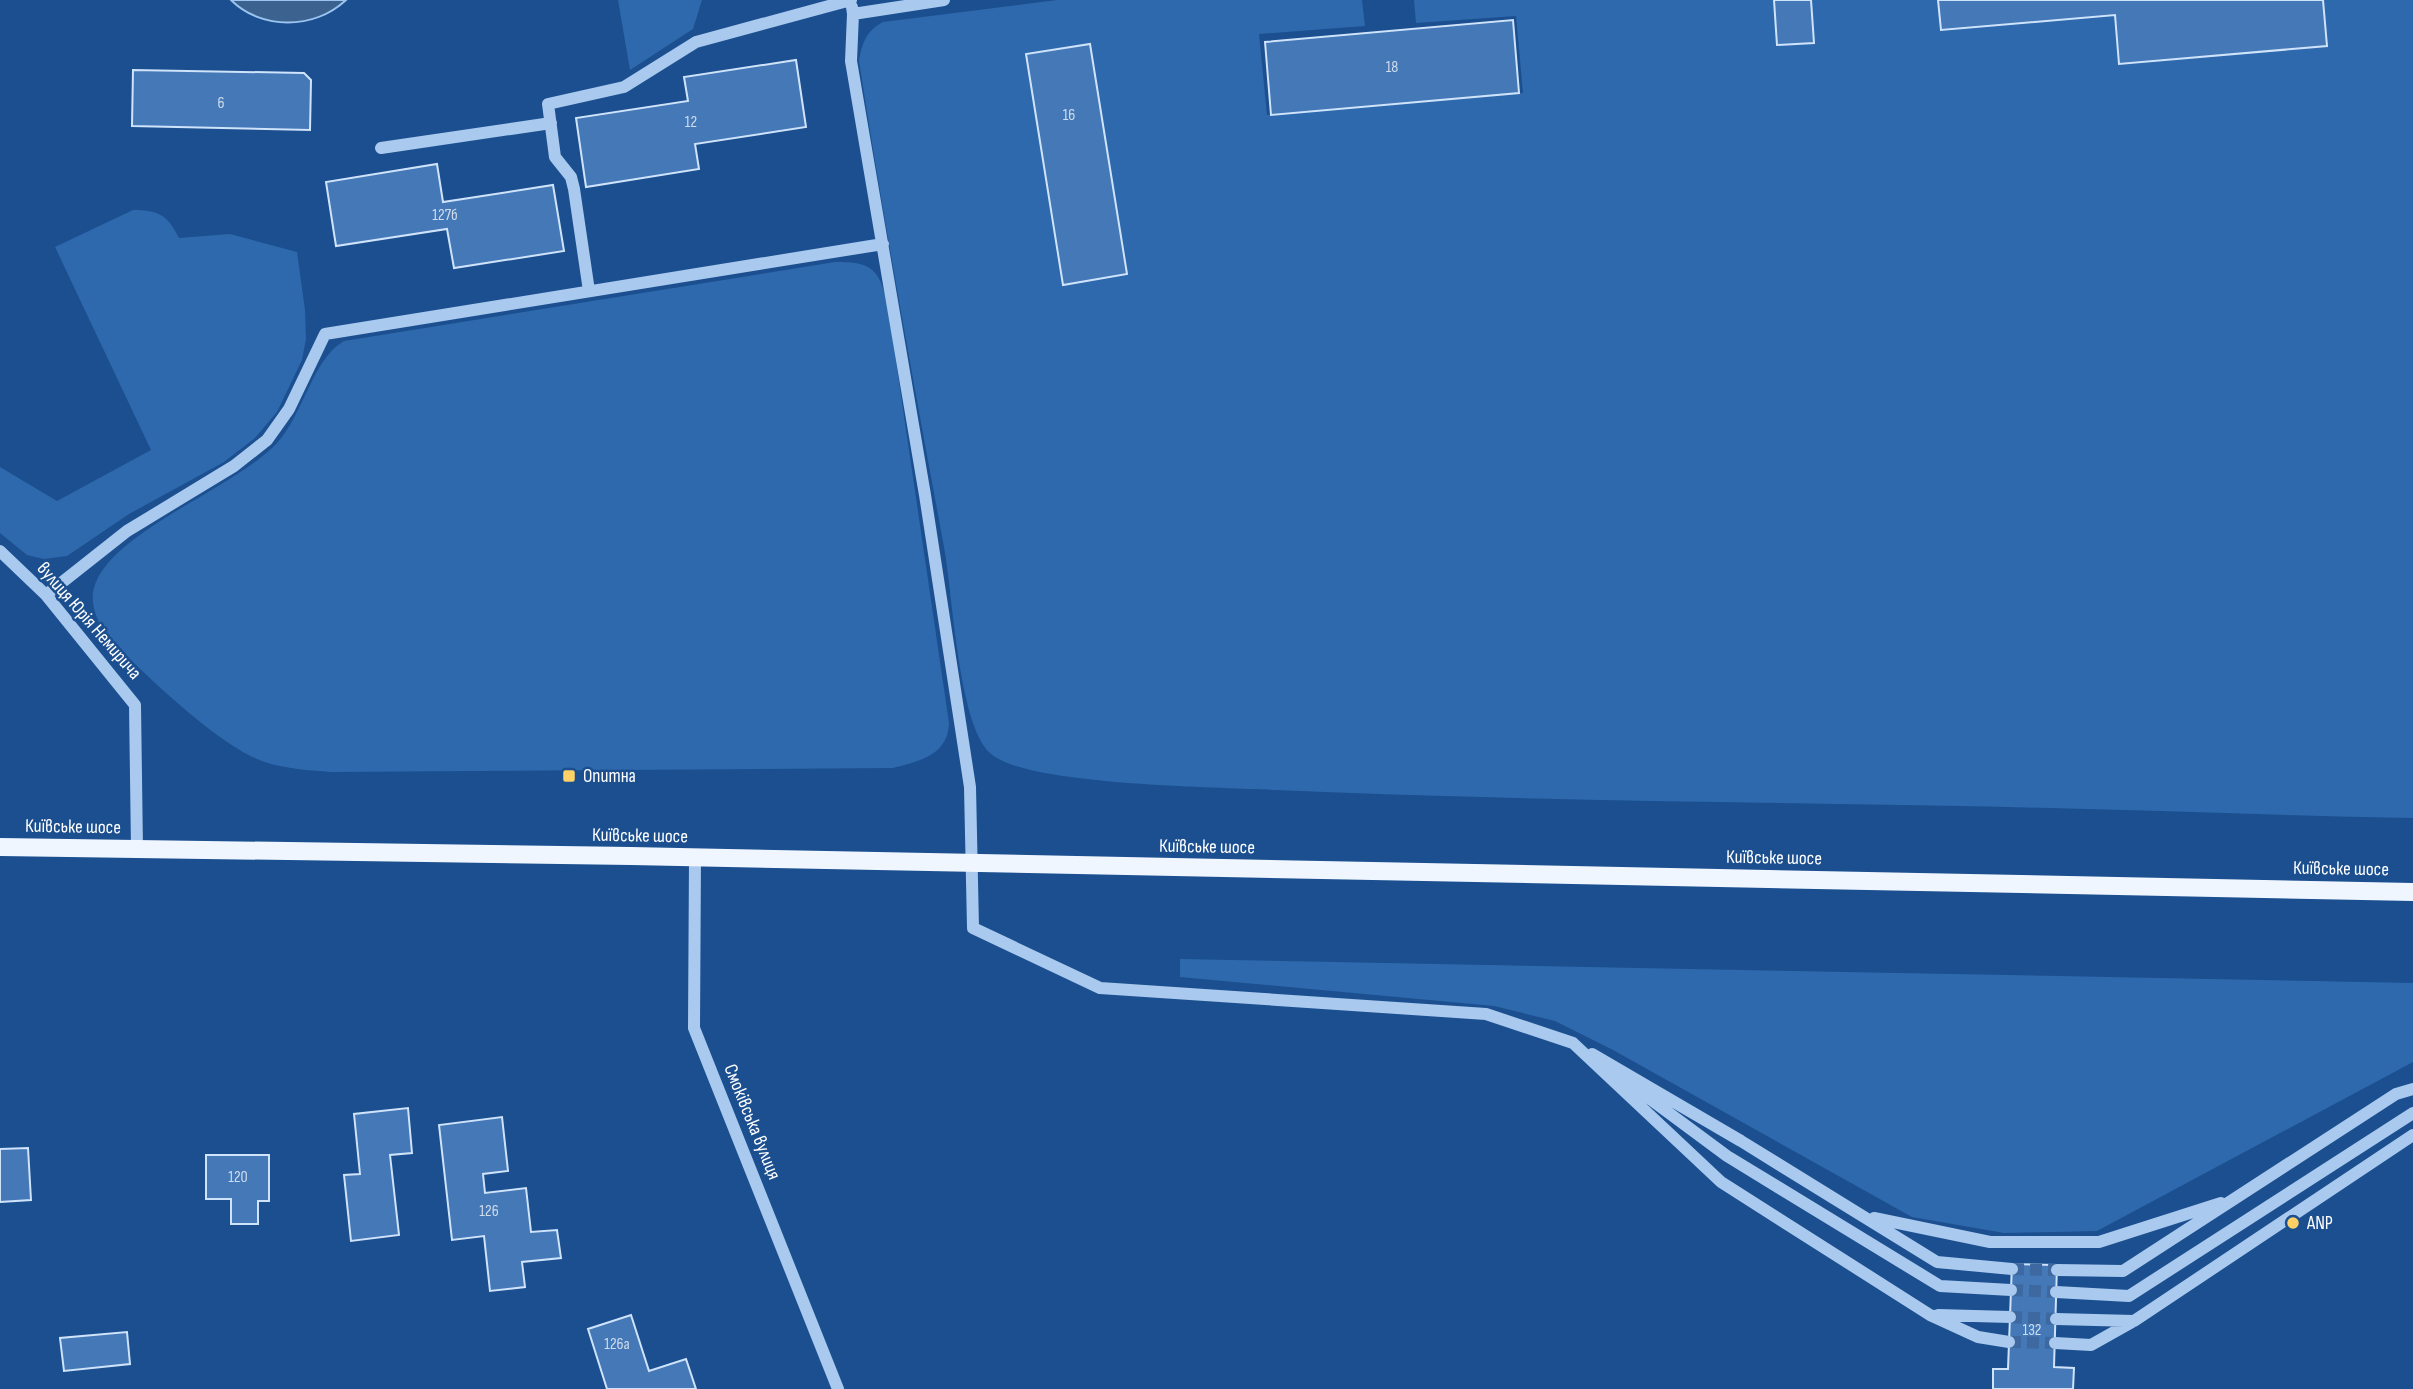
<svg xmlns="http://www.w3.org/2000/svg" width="2413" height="1389" font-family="'Sofia Sans Condensed',sans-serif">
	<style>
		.green { fill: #2e69ad; fill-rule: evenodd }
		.water { fill: #3c6290; stroke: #9cc4f0; stroke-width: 2 }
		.building { fill: #4478b7; stroke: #cfe3fa; stroke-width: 2 }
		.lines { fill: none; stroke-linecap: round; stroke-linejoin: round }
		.minor-tunnel { stroke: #3d69a0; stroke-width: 12; stroke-dasharray: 12 6; stroke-linecap: butt }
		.minor { stroke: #a9c9ee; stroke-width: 12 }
		.major { stroke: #f0f6ff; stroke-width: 18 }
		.poi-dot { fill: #ffd166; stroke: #1b4f8f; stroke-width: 2.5 }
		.labels { text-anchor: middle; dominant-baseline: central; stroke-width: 5; stroke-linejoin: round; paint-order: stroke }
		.number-label { font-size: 16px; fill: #d0dded }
		.street-label { font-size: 19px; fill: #fff; stroke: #1b4f8f }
		.poi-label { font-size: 19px; fill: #fff; stroke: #1b4f8f; text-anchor: start }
	</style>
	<rect width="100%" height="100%" fill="#1b4f8f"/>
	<path class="green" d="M618,0h84l-9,29 -63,41z
		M1057,0h305l3,26 -106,8 8,81 256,-22 -7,-77 -100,7 -2,-23h366l-6,1 4,44 36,-3 -3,-42h127l3,30 174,-15 4,49 204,-64h90v818c-150,-3 -301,-9 -451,-12 -229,-4 -458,-6 -687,-16 -53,-3 -251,-4 -285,-37 -32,-30 -37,-158 -46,-206 -30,-162 -60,-324 -85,-486 3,-18 8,-31 24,-39zM1090,44l37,230 -63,11 -38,-231z
		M133,210c25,0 35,5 46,28l51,-4 67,18 8,58 1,29 -4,21 -25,52 -22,26 -31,24 -95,52 -62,42 -23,3 -17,-4 -27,-22v-66l57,34 94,-51 -96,-203z
		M835,262c39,-1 45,9 53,45l61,416c-1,32 -29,38 -56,45l-562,4c-24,-2 -51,-3 -74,-13 -47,-21 -116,-88 -153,-126 -8,-16 -16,-33 -8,-51 22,-53 140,-95 181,-139 26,-28 36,-85 67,-102z
		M1180,959l1233,24v79l-316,169 -93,2 -92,-16 -299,-167 -58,-29 -61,-15 -314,-29z"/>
	<path class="water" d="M231,0h115c-32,30 -85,30 -115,0z"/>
	<path class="building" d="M1774,0h37l3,43 -37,2z
		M1938,0h385l4,46 -208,18 -4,-49 -174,15z
		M1513,20l6,73 -248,22 -6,-73z
		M1090,44l37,230 -64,11 -37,-231z
		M796,60l10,67 -111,17 4,25 -113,18 -10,-69 112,-17 -4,-24z
		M133,70l171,3 7,7 -1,50 -178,-4z
		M437,164l6,38 110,-17 11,66 -110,17 -7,-39 -111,17 -10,-64z
		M408,1108l4,45 -22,2 9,80 -48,6 -7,-66 16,-1 -6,-60z
		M502,1117l6,54 -25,3 2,19 41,-5 5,44 26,-2 4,28 -39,4 3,25 -35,4 -6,-55 -32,4 -13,-115z
		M28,1148l3,52 -31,2v-53z
		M206,1155h63v46h-11v23h-27v-25h-25z
		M2012,1264l45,1 -3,102 20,1 -1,21h-80v-20h15z
		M631,1315l18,56 37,-12 10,30h-89l-19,-60z
		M127,1332l3,32 -66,7 -4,-33z"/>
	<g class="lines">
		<path class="minor-tunnel" d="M2012,1269l45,1
			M2011,1290l45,2
			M2010,1317l46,2
			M2009,1342l46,1"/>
		<path class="minor" d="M852,7l1,7 91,-14
			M853,14l-2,47 74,434 45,292 3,141 127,60 386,26 87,29 148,139 209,133 48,22 31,5
			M381,148l170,-25
			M589,291l-15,-102 -3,-12 -16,-20 -7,-53 76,-17 72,-45 155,-42
			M0,551l46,44 89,110 2,144
			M46,595l81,-64 107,-65 33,-26 22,-31 36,-75 558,-90
			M695,858l-1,170 144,361
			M1592,1054l149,87 196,121 75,7
			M1619,1076l108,80 213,130 71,4
			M1874,1218l116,24h109l122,-39
			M2057,1270l66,1 273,-177 17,-5
			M2056,1292l73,4 284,-183
			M1938,1315l72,2
			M2056,1319l78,2 279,-186
			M2055,1343l36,2 41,-23"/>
		<path class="major" d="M0,847l631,9 1782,36"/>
	</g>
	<g class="poi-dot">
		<rect x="562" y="769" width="14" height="14" rx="3.5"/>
		<circle cx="2293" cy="1223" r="7"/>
	</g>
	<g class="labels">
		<g class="number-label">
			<text x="1392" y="67">18</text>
			<text x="221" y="103">6</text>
			<text x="1069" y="115">16</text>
			<text x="691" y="122">12</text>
			<text x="445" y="215">127б</text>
			<text x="238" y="1177">120</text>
			<text x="489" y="1211">126</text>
			<text x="2032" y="1330">132</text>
			<text x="617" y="1344">126а</text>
		</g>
		<g class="street-label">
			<text transform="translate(89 621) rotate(49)">вулиця Юрія Немирича</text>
			<text transform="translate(73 827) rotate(1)">Київське шосе</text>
			<text transform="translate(640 836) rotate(1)">Київське шосе</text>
			<text transform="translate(1207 847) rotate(1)">Київське шосе</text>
			<text transform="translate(1774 858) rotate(1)">Київське шосе</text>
			<text transform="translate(2341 869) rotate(1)">Київське шосе</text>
			<text transform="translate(752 1122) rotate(68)">Смоківська вулиця</text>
		</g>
		<g class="poi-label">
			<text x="583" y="776">Опитна</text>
			<text x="2307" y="1223">ANP</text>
		</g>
	</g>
</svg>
